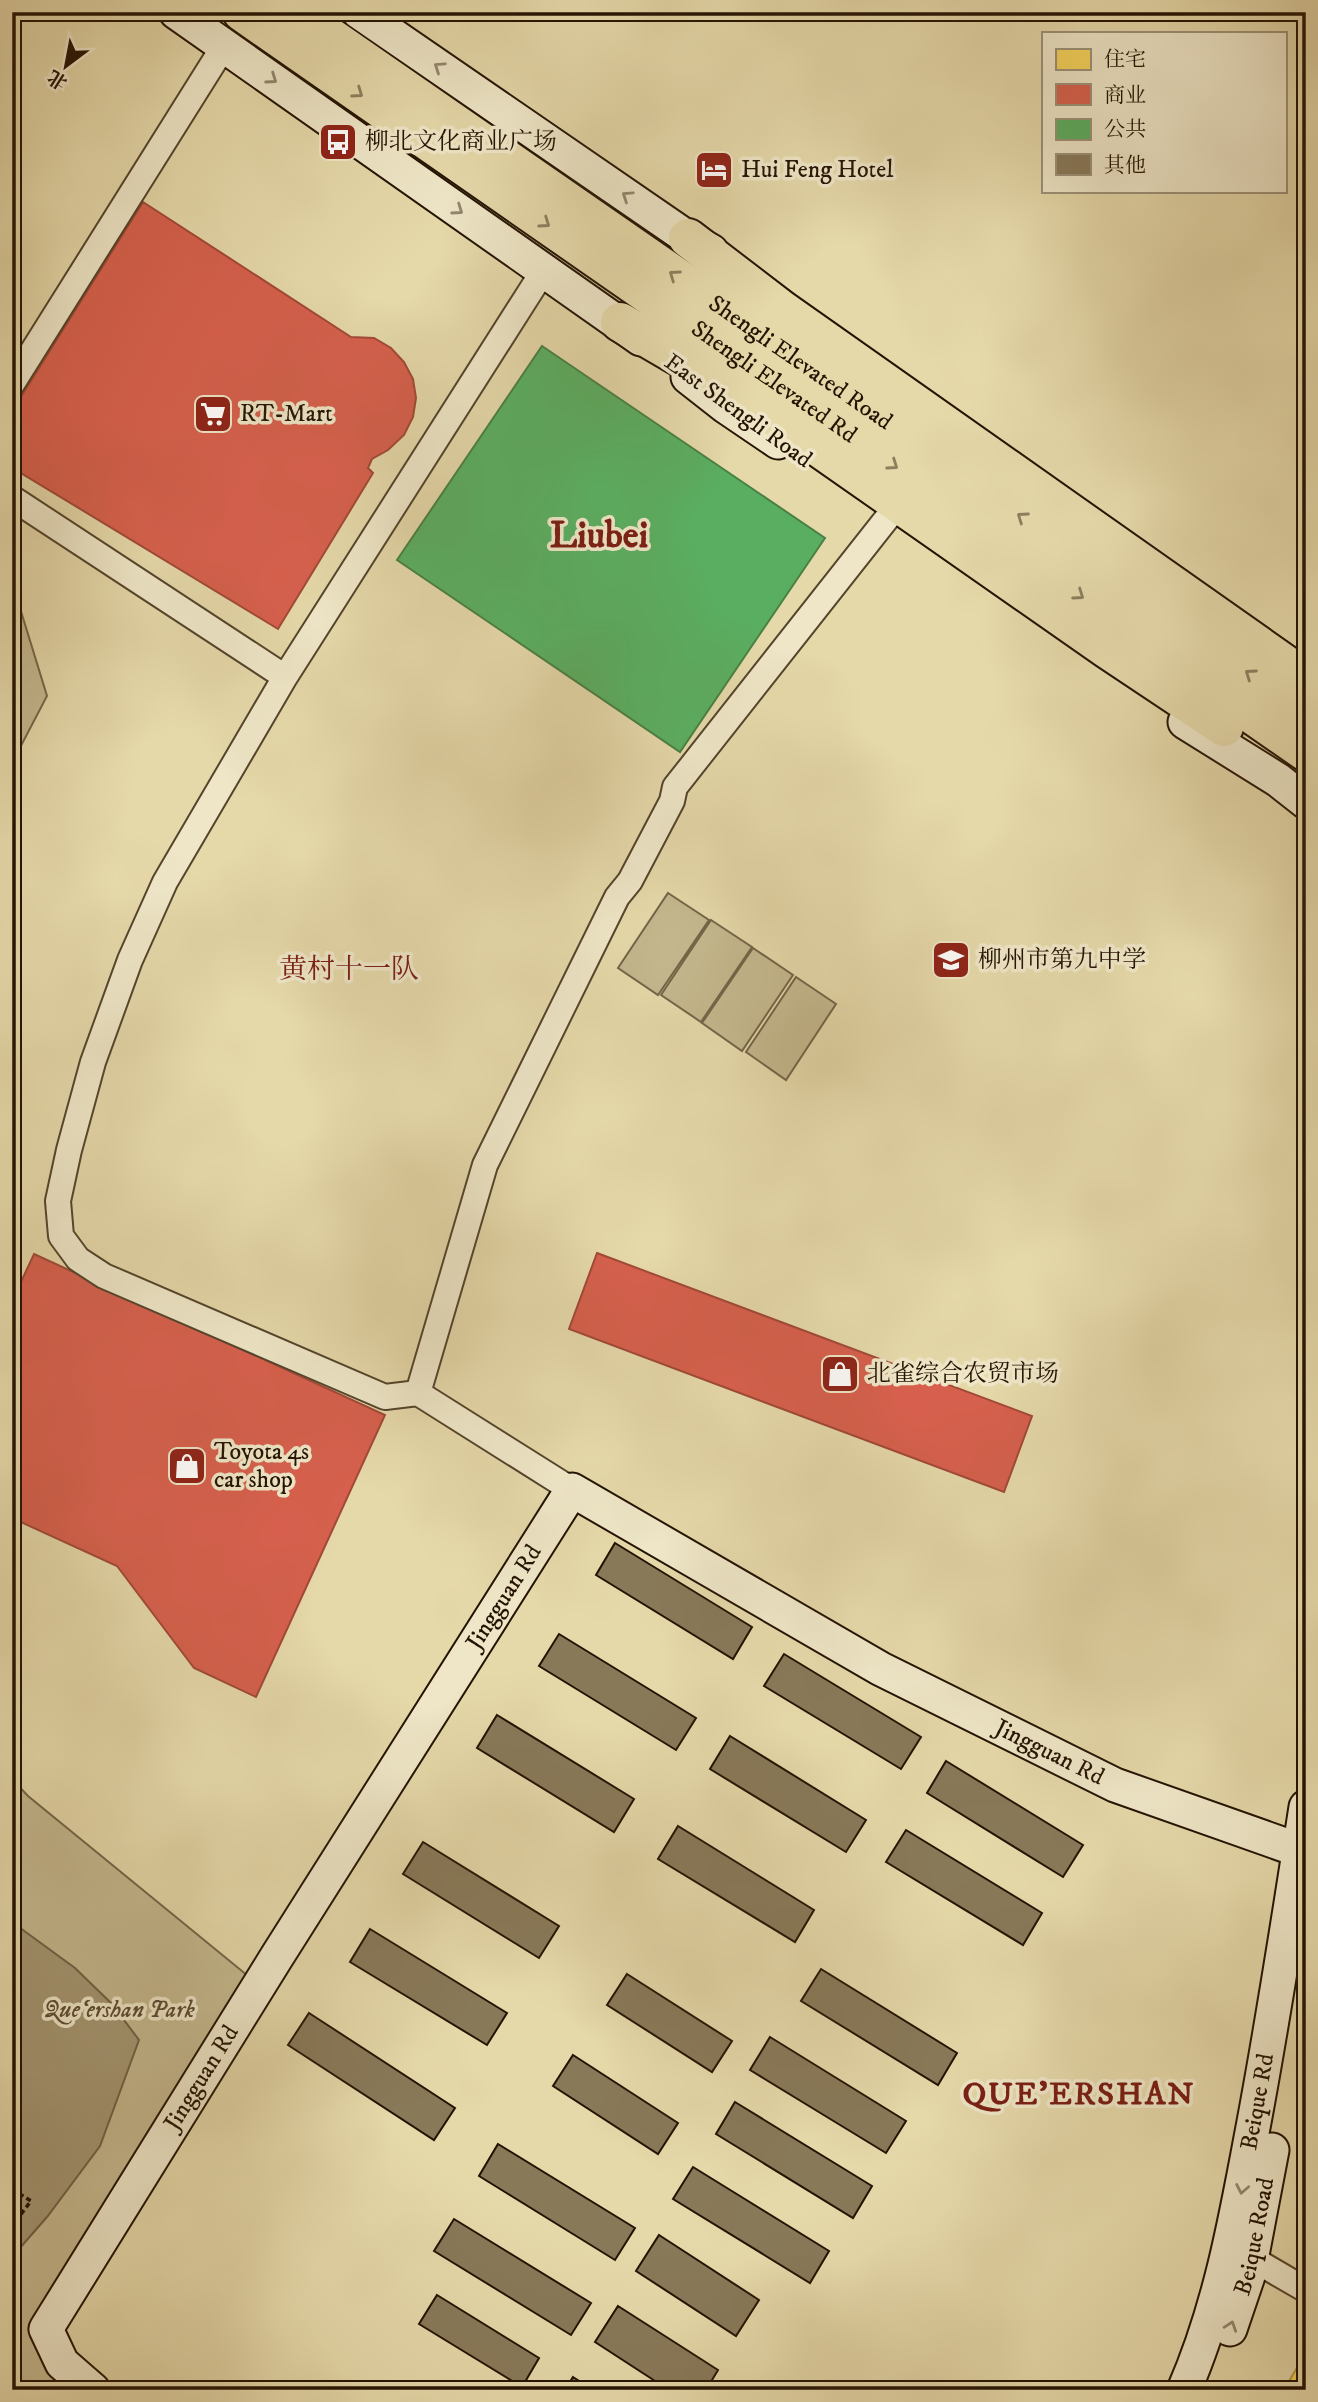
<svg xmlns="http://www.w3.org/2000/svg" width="1318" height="2402" font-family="'IM FELL DW Pica','Noto Serif SC',serif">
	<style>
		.green { fill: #c4b78d; stroke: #746548; stroke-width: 2 }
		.water { fill: #a39571; stroke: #706145; stroke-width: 2 }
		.homes { fill: #f6d55c; stroke: #b79b41; stroke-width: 2 }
		.shops { fill: #d6604d; stroke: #a14937; stroke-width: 2 }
		.public { fill: #5aae61; stroke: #4a8045; stroke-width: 2 }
		.building { fill: #887959; stroke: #241303; stroke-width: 2 }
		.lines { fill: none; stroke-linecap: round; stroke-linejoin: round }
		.street-casing { stroke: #54442c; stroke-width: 28 }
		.secondary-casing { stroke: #241303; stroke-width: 37 }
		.primary-casing { stroke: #241303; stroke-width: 42 }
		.path { stroke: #241303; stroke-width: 3.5; stroke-dasharray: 5 3.5; stroke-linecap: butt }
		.street { stroke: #eee6c7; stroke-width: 24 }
		.secondary { stroke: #eee6c7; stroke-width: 33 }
		.primary { stroke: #e5d8a9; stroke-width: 38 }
		.oneway { stroke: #93876f }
		.oneway2 { stroke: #8e7f5e }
		.labels { text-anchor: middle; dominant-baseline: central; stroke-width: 7; stroke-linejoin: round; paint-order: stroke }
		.poi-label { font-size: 24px; fill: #241303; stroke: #eee6c7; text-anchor: start }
		.street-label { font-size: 24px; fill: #241303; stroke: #eee6c7 }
		.park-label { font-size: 24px; font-style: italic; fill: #5c4c33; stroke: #eee6c7 }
		.quarter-label { font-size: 28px; fill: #7a1f14; stroke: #eee6c7 }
		.district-label { font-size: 32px; font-weight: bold; letter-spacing: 2px; fill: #7a1f14; stroke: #eee6c7 }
		.town-label { font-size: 38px; font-weight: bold; fill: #7a1f14; stroke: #eee6c7 }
	</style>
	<rect width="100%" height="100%" fill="#e5d8a9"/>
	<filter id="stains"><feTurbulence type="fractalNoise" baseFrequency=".00286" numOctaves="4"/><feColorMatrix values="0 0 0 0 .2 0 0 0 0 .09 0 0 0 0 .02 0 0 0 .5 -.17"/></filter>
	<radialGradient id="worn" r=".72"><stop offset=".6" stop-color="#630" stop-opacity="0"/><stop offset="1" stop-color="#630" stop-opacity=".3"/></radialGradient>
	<path class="green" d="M12,582l35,114 -35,67z
		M668,893l41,27 -51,75 -40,-27z
		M711,920l41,27 -51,75 -40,-27z
		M753,948l40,27 -51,76 -40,-28z
		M796,977l40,27 -50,76 -40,-28z
		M12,1779l16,17 231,189 -213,344 47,61h-81z"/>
	<path class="water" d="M12,1922l63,46 37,36 27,36 -39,106 -53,71 -35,40z"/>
	<path class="homes" d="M1298,2366l8,5v19h-22z"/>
	<path class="shops" d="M143,202l208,135 23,1 17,10 13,14 9,17 3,19 -3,19 -9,18 -16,15 -16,9 -4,9 5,5 -95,156 -262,-159 4,-8 -8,-4v-47z
		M597,1253l435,163 -28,76 -435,-163z
		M34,1254l351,161 -129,282 -62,-29 -77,-102 -105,-48v-217z"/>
	<path class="public" d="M542,346l283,192 -145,214 -283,-192z"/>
	<path class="building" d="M615,1543l137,84 -19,32 -137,-84z
		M559,1634l137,84 -20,32 -137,-84z
		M784,1654l137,83 -20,32 -137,-83z
		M497,1715l137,84 -20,33 -137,-84z
		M730,1736l136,84 -20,32 -136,-83z
		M946,1761l137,84 -20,32 -136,-84z
		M678,1826l136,84 -19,32 -137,-83z
		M906,1830l136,83 -19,32 -137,-83z
		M423,1842l136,84 -20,32 -136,-84z
		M370,1929l137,84 -20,32 -137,-83z
		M821,1969l136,84 -19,32 -137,-84z
		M627,1974l105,67 -20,31 -105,-67z
		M309,2013l146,95 -21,32 -146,-95z
		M770,2037l136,84 -20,32 -136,-83z
		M573,2055l105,68 -20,31 -105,-68z
		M735,2102l137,84 -19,32 -137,-84z
		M498,2144l137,84 -20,32 -136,-84z
		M693,2167l136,84 -19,32 -137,-84z
		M454,2219l137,84 -20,32 -137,-84z
		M659,2235l100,65 -23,36 -100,-65z
		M437,2295l102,63 -17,29 -103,-63z
		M618,2306l100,64 -12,20h-37l-74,-48z
		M573,2377l20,13h-28z"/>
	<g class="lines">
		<defs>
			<path id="street" d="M544,270l-259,407 -120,205 -35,78 -37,102 -24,88 -11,51 3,35 17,23 26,17 281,121 33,-4 154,97
				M12,384l212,-338
				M12,498l273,179
				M418,1393l67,-228 132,-268 13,-16 42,-80 3,-14 213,-270
				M1239,2251l67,39"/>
			<g id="secondary">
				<path d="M176,12l465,327"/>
				<path d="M359,12l329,226 23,13"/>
				<path d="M688,377l37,29 53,36"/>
				<path d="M1185,722l93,58 28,22"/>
				<path id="s1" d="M1230,2329l18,-53 24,-126"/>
				<path id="s2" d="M93,2390l-31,-27 -16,-34 230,-371 296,-468 309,179 234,116 184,65"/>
				<path id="s3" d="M1184,2390c35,-80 51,-166 67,-252 21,-110 38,-220 55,-331"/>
			</g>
			<g id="primary">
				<path id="s4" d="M242,12l1064,740"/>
				<path id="s5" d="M294,12l1012,701"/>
				<path d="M688,238l94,72 524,369"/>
				<path d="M620,322l115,67 372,260 117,78"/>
			</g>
		</defs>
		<use href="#street" class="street-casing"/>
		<use href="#secondary" class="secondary-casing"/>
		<use href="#primary" class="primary-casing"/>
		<path class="path" d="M12,2189l19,12 -19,25"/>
		<use href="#street" class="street"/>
		<use href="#secondary" class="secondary"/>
		<use href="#primary" class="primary"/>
	</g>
	<defs><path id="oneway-chevron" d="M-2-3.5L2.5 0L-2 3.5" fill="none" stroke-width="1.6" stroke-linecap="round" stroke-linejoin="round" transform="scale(1.75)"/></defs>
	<g class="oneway">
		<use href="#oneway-chevron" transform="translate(439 67) rotate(-146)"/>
		<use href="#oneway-chevron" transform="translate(272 79) rotate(35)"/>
		<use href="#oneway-chevron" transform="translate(627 196) rotate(-146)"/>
		<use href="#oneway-chevron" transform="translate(458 210) rotate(35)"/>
		<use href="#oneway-chevron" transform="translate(1242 2189) rotate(101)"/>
		<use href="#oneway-chevron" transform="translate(1231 2326) rotate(-71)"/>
	</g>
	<g class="oneway2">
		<use href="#oneway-chevron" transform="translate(358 93) rotate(35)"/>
		<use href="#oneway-chevron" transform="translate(545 223) rotate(35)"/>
		<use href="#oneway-chevron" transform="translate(674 275) rotate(-145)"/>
		<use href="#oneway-chevron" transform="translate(893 465) rotate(35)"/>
		<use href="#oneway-chevron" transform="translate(1022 517) rotate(-145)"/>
		<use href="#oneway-chevron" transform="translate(1079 595) rotate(35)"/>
		<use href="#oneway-chevron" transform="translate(1250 674) rotate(-145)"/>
	</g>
	<defs>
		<symbol id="bus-square" viewBox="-11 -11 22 22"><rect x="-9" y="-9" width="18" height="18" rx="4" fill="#8f2418" stroke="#eee6c7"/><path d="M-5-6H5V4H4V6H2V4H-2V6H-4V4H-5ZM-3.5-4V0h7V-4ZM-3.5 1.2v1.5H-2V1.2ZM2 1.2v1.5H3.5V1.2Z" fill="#fff"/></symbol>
		<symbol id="hotel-square" viewBox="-11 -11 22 22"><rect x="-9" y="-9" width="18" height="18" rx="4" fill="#8f2418" stroke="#eee6c7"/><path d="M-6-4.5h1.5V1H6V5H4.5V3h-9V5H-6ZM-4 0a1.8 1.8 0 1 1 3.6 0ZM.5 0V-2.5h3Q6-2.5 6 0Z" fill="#fff"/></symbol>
		<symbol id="supermarket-square" viewBox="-11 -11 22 22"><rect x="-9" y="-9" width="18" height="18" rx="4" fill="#8f2418" stroke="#eee6c7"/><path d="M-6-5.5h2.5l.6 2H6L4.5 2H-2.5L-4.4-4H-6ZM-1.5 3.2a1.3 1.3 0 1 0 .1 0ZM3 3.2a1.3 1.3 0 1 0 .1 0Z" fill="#fff"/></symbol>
		<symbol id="school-square" viewBox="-11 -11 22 22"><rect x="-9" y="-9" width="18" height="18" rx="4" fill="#8f2418" stroke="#eee6c7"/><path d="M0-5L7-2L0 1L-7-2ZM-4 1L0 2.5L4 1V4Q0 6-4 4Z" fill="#fff"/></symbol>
		<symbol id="shop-square" viewBox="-11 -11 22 22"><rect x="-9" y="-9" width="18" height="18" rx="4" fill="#8f2418" stroke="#eee6c7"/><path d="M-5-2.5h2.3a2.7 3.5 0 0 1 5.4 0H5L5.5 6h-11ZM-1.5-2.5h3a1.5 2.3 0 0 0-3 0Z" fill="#fff"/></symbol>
	</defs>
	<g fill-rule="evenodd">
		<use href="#bus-square" x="316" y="120" width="44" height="44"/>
		<use href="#hotel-square" x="692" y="148" width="44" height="44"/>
		<use href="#supermarket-square" x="191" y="392" width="44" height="44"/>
		<use href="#school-square" x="929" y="938" width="44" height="44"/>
		<use href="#shop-square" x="818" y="1352" width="44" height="44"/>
		<use href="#shop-square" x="165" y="1444" width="44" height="44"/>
	</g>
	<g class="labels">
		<g class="poi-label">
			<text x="365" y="142">柳北文化商业广场</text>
			<text x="741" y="170">Hui Feng Hotel</text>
			<text x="240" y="414">RT-Mart</text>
			<text x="978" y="960">柳州市第九中学</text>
			<text x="867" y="1374">北雀综合农贸市场</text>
			<text x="214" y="1452">Toyota 4s<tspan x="214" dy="28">car shop</tspan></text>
		</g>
		<g class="street-label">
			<text stroke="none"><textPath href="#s5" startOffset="616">Shengli Elevated Road</textPath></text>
			<text stroke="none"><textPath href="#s4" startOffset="648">Shengli Elevated Rd</textPath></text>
			<text transform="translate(738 411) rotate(36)">East Shengli Road</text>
			<text stroke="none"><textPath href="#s2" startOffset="942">Jingguan Rd</textPath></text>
			<text stroke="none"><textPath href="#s2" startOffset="1614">Jingguan Rd</textPath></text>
			<text stroke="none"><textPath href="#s2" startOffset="374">Jingguan Rd</textPath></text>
			<text stroke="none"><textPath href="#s3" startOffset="298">Beique Rd</textPath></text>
			<text stroke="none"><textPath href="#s1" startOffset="96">Beique Road</textPath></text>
		</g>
		<g class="park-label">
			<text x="119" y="2010">Que‘ershan Park</text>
		</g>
		<g class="quarter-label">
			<text x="349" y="969">黄村十一队</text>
		</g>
		<g class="district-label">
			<text x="1079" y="2095">QUE'ERSHAN</text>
		</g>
		<g class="town-label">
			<text x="599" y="536">Liubei</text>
		</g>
	</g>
	<rect width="1318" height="2402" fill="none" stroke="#e5d8a9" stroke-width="42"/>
	<rect x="14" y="14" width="1290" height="2374" fill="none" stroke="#241303" stroke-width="3.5"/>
	<rect x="21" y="21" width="1276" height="2360" fill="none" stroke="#241303" stroke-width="2"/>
	<rect x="1042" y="32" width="245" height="161" fill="#eee6c7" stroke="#9d9279" stroke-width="2"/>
	<rect x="1056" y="49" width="35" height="21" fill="#f6d55c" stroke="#9d9279" stroke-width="2"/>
	<text x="1104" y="66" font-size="21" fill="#241303">住宅</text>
	<rect x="1056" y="84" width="35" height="21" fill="#d6604d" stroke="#9d9279" stroke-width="2"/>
	<text x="1104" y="102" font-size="21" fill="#241303">商业</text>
	<rect x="1056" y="119" width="35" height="21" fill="#5aae61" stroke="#9d9279" stroke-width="2"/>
	<text x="1104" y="136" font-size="21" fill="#241303">公共</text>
	<rect x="1056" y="154" width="35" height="21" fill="#887959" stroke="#9d9279" stroke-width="2"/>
	<text x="1104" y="172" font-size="21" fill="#241303">其他</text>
	<g transform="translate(66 66) rotate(212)" stroke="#eee6c7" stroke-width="5" paint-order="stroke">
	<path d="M0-5L12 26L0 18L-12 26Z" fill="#241303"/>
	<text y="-10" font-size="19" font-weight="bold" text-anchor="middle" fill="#241303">北</text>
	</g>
	<rect width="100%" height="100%" filter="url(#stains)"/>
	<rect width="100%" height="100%" fill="url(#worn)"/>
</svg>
